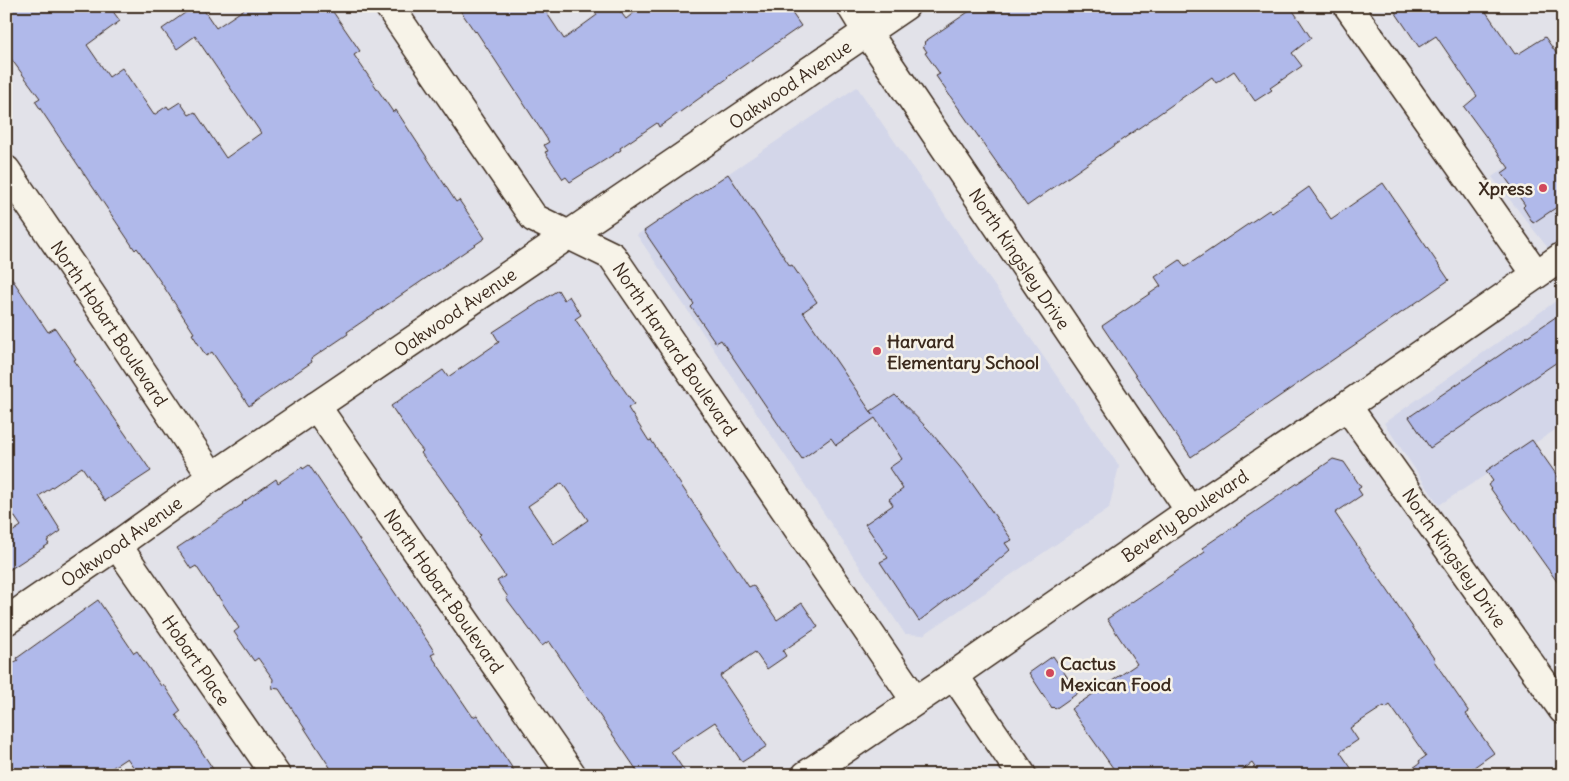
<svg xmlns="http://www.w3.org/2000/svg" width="1569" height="781" font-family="Delius,sans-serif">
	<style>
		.built { fill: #d3d6e9 }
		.building { fill: #b0b9ea; stroke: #3b2a1e; fill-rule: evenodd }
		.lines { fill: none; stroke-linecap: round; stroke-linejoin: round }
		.street-casing { stroke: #3b2a1e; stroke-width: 31 }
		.secondary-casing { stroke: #3b2a1e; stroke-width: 31 }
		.street { stroke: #f7f3e8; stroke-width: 28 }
		.secondary { stroke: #f7f3e8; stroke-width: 28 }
		.poi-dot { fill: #d1495b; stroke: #f7f3e8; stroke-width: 2 }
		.labels { text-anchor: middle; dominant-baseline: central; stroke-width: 5; stroke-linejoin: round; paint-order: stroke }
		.street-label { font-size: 18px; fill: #3b2a1e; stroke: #f7f3e8 }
		.poi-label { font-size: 18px; font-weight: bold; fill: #3b2a1e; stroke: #f7f3e8; text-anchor: start }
	</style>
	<rect width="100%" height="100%" fill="#e2e2e9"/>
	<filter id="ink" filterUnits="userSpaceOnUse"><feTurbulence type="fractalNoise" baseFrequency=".02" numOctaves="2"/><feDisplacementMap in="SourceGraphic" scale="10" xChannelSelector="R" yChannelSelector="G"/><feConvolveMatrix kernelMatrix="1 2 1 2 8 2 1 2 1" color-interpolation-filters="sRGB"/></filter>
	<g filter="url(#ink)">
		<path class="built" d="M857,87l262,379 -10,42 -186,127 -18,-1 -268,-399z
			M1563,127v140l-71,-90z
			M1563,296v129l-124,80 -55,-82z"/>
		<path class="building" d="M6,6h103l11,15 -33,24 22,32 13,-9 32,47 13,-9 2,3 11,-7 9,13 6,-3 31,46 35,-25 -66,-97 -18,13 -15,-20 33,-23h6l15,22 33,-22h80l31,45 -6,4 39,57 3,-2 60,92 3,-2 26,38 -138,94 1,2 -37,25 1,3 -63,44 -37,-54 -6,4 -14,-22 2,-1 -32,-49 -25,-36 -2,2 -100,-149 5,-3 -34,-46z
			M457,6h85l22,33 33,-24 -6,-9h25l10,13 16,-13h145l14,20 -74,51 1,1 -69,49 -2,-4 -37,25 1,2 -5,3 -46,29 -4,-5 -3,2 -18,-27 3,-1 -4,-6 5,-3 -73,-111 -1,1z
			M977,6h313l21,32 -19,15 10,13 -32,22 2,2 -17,11 -21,-30 -18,12 -4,-6 -185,129 -91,-130 4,-2 -15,-21 2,-1 -4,-6 3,-2 -2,-2z
			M1391,6h91l33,48 2,-1 1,1 27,-17 18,26v140l-30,20 -10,-16 2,-2 -23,-32 7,-5 -45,-61 13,-11 -41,-60 -17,11z
			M728,174l62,92 2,-1 25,37 -14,10 70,103 -2,-4 24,-16 34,35 35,42 48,68 -7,3 5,7 -15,13 -76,58 -39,-59 8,-4 -23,-34 28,-19 -4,-6 14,-10 -14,-21 13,-9 -27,-41 -39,27 -5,-7 -29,21 -81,-119 -5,3 -25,-36 3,-3 -50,-73z
			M1383,183l66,97 -258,177 -89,-131 59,-40 -6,-9 25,-17 5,7 84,-57 3,3 37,-26 22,32z
			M6,270l42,62 7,-4 21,31 -2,1 77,111 -46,30 -23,-34 -43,29 22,35 -14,10 2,3 -43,28v-36l15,-10 -15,-22z
			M558,290l6,10 5,-4 12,19 -6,4 59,85 -6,4 21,33 2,-1 98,147 4,-2 24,35 25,-17 16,24 -35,24 3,5 -19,13 -12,-17 -35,24 47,70 -25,16 -27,-40 -44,29 16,24h-47l-91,-134 -7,5 -36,-48 2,-1 -11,-16 8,-5 -27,-39 2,-2 -41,-59 -12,-15 -6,-8 2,-2 -9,-11 -23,-34 52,-36 5,7 51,-35 -6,-10zM562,483l26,37 -34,24 -26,-38z
			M1563,312v46l-133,90 -21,-31z
			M1532,440l31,44v106l-75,-105 5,-4 -7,-10z
			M1333,459l11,3 17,25 -3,2 4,6 -27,18 100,147 -1,1 35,51 -3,2 28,39 -31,22h-60l17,-12 -1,-2 7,-5 -36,-51 -4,3 -2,-2 -34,22 8,12 -18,12 16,23h-96l-8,-12 -16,12h-118l-47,-66 66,-45 -30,-45 98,-67 -3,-4z
			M309,465l121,180 5,8 -4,2 42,62 4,-2 40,60h-182l-56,-86 -7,-1 1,-9 -15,-21 -4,3 -20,-29 5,-4 -21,-32 -1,1 -21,-31 -5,3 -14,-21 66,-44 -1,-1 34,-24 2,4 24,-16 1,2z
			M98,600l36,53 3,-2 24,35 2,-2 18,27 -5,4 21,28h-1l21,32h-78l-12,-17 -26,17h-95v-107l12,-8 -1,-2z
			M1053,656l25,37 -23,16 -2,-2 -1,1 -23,-35z"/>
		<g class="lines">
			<defs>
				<g id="street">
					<path id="s1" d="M389,6l145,212 78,38 303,444"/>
					<path id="s2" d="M851,6l16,26 323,479"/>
					<path d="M1348,6l188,268"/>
					<path id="s3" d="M6,170l84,123 122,184"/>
					<path id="s4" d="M316,406l256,369"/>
					<path id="s5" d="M1347,406l216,304"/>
					<path id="s6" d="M117,545l159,230"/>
					<path d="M954,675l68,100"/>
				</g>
				<g id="secondary">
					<path id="s7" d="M6,621l111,-76 95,-68 693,-471"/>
					<path id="s8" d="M806,775l148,-100 236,-164 157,-105 216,-150"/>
				</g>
			</defs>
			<use href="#street" class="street-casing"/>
			<use href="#secondary" class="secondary-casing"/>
			<use href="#street" class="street"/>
			<use href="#secondary" class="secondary"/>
		</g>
	</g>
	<g class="poi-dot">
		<circle cx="1543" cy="188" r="5"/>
		<circle cx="877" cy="351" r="5"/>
		<circle cx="1050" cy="673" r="5"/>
	</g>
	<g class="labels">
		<g class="street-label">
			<text stroke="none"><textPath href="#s7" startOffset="950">Oakwood Avenue</textPath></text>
			<text stroke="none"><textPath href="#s2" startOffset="304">North Kingsley Drive</textPath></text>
			<text stroke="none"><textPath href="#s7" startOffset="545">Oakwood Avenue</textPath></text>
			<text stroke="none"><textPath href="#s3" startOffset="185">North Hobart Boulevard</textPath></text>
			<text stroke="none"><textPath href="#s1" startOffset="456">North Harvard Boulevard</textPath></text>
			<text stroke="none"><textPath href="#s8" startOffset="459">Beverly Boulevard</textPath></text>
			<text stroke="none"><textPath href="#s7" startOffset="140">Oakwood Avenue</textPath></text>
			<text stroke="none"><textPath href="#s5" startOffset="186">North Kingsley Drive</textPath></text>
			<text stroke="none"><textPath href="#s4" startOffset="225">North Hobart Boulevard</textPath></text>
			<text stroke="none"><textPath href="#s6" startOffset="140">Hobart Place</textPath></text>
		</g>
		<g class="poi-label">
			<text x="1533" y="188" text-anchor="end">Xpress</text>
			<text x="887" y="341">Harvard<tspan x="887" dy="21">Elementary School</tspan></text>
			<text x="1060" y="663">Cactus<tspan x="1060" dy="21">Mexican Food</tspan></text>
		</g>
	</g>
	<rect width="1569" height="781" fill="none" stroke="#f7f3e8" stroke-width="25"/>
	<rect x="12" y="12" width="1544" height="756" fill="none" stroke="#3b2a1e" stroke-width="2" filter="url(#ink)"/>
</svg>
